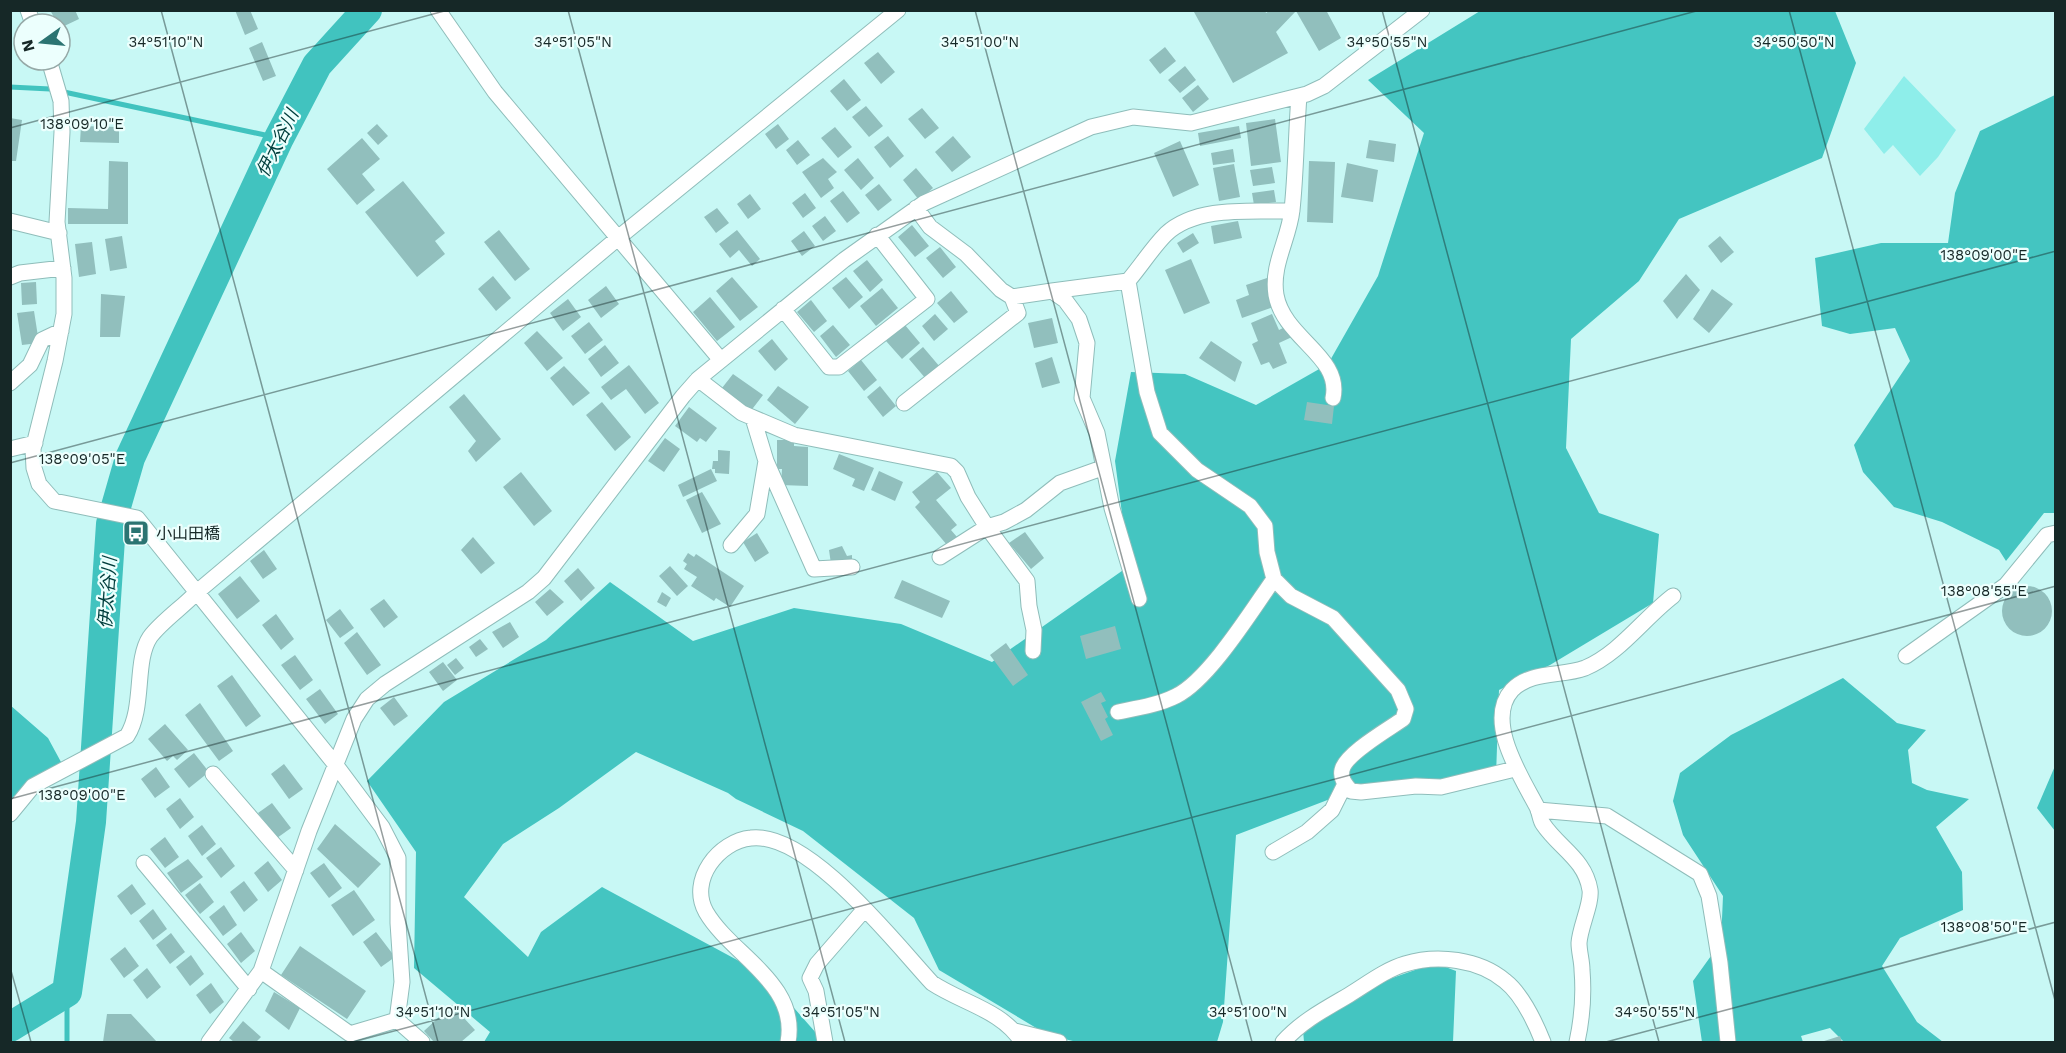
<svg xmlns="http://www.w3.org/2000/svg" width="2066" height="1053" font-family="'Work Sans','Noto Sans JP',sans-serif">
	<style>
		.green { fill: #8eeeea }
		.forest { fill: #44c5c1 }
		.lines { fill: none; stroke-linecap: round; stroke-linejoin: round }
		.stream { stroke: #41c3bf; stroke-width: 5 }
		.river { stroke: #41c3bf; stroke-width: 30 }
		.building { fill: #91bfbd }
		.street-casing { stroke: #8fbdba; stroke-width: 17 }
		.street { stroke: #fff; stroke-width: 15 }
		.ticks { fill: none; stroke: #162827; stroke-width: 1.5; stroke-opacity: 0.45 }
		.labels { text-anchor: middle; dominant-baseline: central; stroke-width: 4.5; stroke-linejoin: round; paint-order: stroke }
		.poi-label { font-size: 16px; fill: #162827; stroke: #ecfffd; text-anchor: start }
		.water-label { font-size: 18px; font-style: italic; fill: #003d3c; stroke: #ecfffd }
		.ticks-label { font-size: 15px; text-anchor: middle; fill: #162827; stroke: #ecfffd; stroke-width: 4.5; stroke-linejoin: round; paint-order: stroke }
	</style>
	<rect width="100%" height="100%" fill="#c8f8f5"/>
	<path class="green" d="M1904,76l52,54 -18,27 -18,19 -27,-31 -9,9 -20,-25z"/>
	<path class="forest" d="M1480,11h355l21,52 -34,95 -143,61 -40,62 -68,58 -5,109 33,65 60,21 -6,69 -103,62 -51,25 -3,86 -145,15 -115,44 -13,187 -6,20h-140l-29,-7 -109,-65 -25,-52 -111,-87 -67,-32 -8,-6 -92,-41 -77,56 -56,36 -39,53 64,60 13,-25 61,-45 163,88 59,67h-340l6,-10 -76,-64 2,-116 -49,-71 77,-79 102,-62 64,-58 83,59 101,-33 107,16 91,38 137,-96 -14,-105 16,-89 54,2 71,31 72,-41 50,-88 46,-143 -56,-53z
		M2055,95v418h-11l-38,48 -7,-11 -57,-28 -48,-15 -31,-35 -9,-27 56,-84 -15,-33 -45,6 -28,-8 -7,-68 66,-15h67l7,-50 25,-62z
		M1843,678l54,45 29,7 -18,20 4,33 15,7 42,9 -33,28 26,45 1,38 -63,28 -18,28 35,56 26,20h-99l-14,-14 -29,8 2,6h-101l-9,-61 28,-39 2,-46 -40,-61 -10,-34 7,-28 51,-38z
		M10,705l38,33 13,24 -50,37z
		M2055,766v65l-18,-23z
		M1435,963l21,8 -3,71h-149l-1,-12 75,-47z"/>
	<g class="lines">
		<path class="stream" d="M10,87l40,2 229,49
			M67,1042v-50"/>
		<path class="river" d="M10,1027l57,-35 24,-170 20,-298 19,-66 149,-320 38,-73 50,-55"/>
	</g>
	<path class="building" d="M50,10h25l4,9 -19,9z
		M235,10h15l8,19 -13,6z
		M1197,10h68l1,3 5,-3h55l15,28 -22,13 -23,-40 -20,21 12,21 -55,30 -39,-71z
		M262,42l14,34 -13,5 -14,-33z
		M1165,47l11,14 -16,13 -11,-14z
		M878,52l17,20 -14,12 -17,-21z
		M1185,66l11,14 -16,13 -12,-13z
		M844,79l17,21 -14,11 -17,-20z
		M1198,85l11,14 -16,13 -11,-14z
		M866,106l17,20 -14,11 -17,-20z
		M922,108l17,20 -14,11 -17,-20z
		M10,118l12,2 -6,41h-6z
		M1275,119l6,43 -30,4 -5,-43z
		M377,124l11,12 -10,9 -11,-12z
		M778,124l11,15 -13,10 -11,-15z
		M81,126l38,1v16l-39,-1z
		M1239,126l2,12 -41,8 -2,-13z
		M835,127l17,20 -14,11 -17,-20z
		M888,136l16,20 -14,12 -16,-21z
		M953,136l18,21 -19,15 -17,-20z
		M362,138l18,21 -18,15 13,16 -18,15 -30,-36z
		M798,140l12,15 -13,10 -11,-15z
		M1369,140l27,4 -2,18 -28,-4z
		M1180,141l19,44 -26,12 -19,-44z
		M1233,149l2,13 -22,3 -2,-12z
		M823,158l14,14 -9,7 6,9 -13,10 -19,-26z
		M858,158l16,20 -13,12 -17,-20z
		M109,161l19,1v62h-60v-16l40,1z
		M1309,161l26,1 -2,61 -26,-1z
		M1347,163l31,7 -5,32 -32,-5z
		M1234,164l6,33 -21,4 -6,-33z
		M1272,167l3,16 -22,3 -3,-16z
		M916,168l17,20 -14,12 -16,-20z
		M403,181l42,52 -10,8 10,13 -28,23 -52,-65z
		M879,184l13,16 -14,11 -13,-16z
		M1274,190l2,12 -22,3 -2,-12z
		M843,191l17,22 -13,10 -17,-22z
		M805,193l11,15 -13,10 -11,-15z
		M750,194l11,15 -13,10 -11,-15z
		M717,208l12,15 -13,10 -12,-16z
		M825,216l11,15 -13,10 -11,-15z
		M1238,221l4,17 -28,6 -3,-18z
		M912,225l17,21 -14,11 -17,-20z
		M499,230l31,39 -15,12 -31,-39z
		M737,230l23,29 -8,7 -13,-16 -9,8 -11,-14z
		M804,231l11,15 -13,10 -11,-15z
		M1193,233l6,10 -16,10 -6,-10z
		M122,236l5,32 -17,3 -5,-32z
		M1720,236l14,16 -13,11 -13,-17z
		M92,242l4,32 -17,3 -4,-33z
		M940,247l16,20 -13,11 -17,-20z
		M1191,259l19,44 -26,11 -19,-44z
		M867,260l16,20 -13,12 -17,-21z
		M1686,274l14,16 -23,29 -14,-18z
		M493,276l18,22 -15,13 -18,-22z
		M732,277l26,30 -18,14 -24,-30z
		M846,277l17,20 -14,12 -17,-21z
		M1267,278l9,28 -34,12 -6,-18 13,-5 -3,-10z
		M36,282l1,22 -15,1 -1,-22z
		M606,286l13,18 -18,14 -13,-18z
		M882,288l16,20 -22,18 -16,-20z
		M1712,289l21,15 -24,29 -16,-14z
		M951,291l17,21 -14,11 -17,-20z
		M101,294l24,2 -5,41h-20z
		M710,297l25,30 -18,14 -24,-29z
		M568,299l13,18 -18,14 -13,-18z
		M811,300l16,21 -13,11 -17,-20z
		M34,311l5,32 -17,2 -5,-32z
		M935,314l13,15 -14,12 -12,-15z
		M1272,314l7,16 8,-4 5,11 -13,6 8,20 -14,6 -4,-7 -8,3 -9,-21 6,-3 -7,-18z
		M1052,318l6,25 -24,5 -6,-25z
		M589,322l14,18 -18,14 -14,-18z
		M833,325l17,20 -14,12 -16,-21z
		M905,325l15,18 -18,16 -16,-18z
		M537,331l26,27 -16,13 -23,-28z
		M772,339l16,20 -13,12 -17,-20z
		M1211,341l31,21 -7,20 -36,-24z
		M605,345l14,18 -18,14 -13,-18z
		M923,347l17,20 -14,12 -17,-20z
		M1052,357l8,26 -18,5 -7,-25z
		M861,360l16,20 -13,11 -16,-20z
		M629,365l30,38 -14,11 -19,-25 -15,11 -10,-13z
		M564,366l26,27 -17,13 -23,-28z
		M733,374l30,21 -13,17 -28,-24z
		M778,386l31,21 -14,17 -28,-24z
		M880,386l16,20 -13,11 -16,-20z
		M464,394l37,45 -25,23 -8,-11 8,-10 -27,-34z
		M602,402l29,35 -16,14 -29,-36z
		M1307,402l27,4 -2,18 -28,-4z
		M689,407l28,21 -11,14 -6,-4 -3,4 -22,-16z
		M665,438l15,11 -16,23 -16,-11z
		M777,440h17v6l14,1v39l-27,-1 1,-16h-5z
		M718,450l12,1 -1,23 -14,-1v-4h-3l1,-8h5z
		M839,454l35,14 -10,23 -12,-5 3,-7 -22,-10z
		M711,469l6,12 -34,16 -5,-12z
		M879,471l24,11 -8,19 -24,-11z
		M521,472l31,39 -18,15 -31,-39z
		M937,472l14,16 -15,12 21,25 -6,5 6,7 -10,8 -32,-38 5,-5 -8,-10z
		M702,492l19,32 -19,9 -16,-33z
		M1025,532l19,26 -13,11 -22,-26z
		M757,533l12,20 -14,9 -12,-20z
		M473,537l22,26 -14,11 -20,-24z
		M842,546l5,10 5,-1v5l-21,4 -2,-14z
		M264,550l13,19 -14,10 -13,-18z
		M688,553l6,4 2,-3 48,32 -14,21 -14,-9 -2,3 -23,-15 6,-9 -13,-8 3,-5 -4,-3z
		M670,566l18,20 -11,10 -18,-20z
		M578,568l17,20 -14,13 -17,-20z
		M240,576l20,25 -23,18 -19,-25z
		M902,580l48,21 -8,17 -48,-20z
		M2002 611a25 25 0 1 1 50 0a25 25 0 1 1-50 0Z
		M550,589l14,13 -17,14 -12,-14z
		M662,592l9,6 -5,9 -9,-5z
		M384,599l14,18 -14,11 -14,-19z
		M340,609l14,19 -14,10 -14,-18z
		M276,614l18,25 -13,11 -19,-25z
		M510,622l9,15 -16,11 -11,-16z
		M1115,626l6,23 -35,10 -6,-23z
		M357,632l24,33 -14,10 -23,-32z
		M480,639l8,10 -12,8 -7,-10z
		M1006,643l22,32 -15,11 -23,-31z
		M295,655l18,25 -13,10 -19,-25z
		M456,658l8,10 -9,7 -8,-10z
		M443,662l14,18 -14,11 -14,-19z
		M232,675l29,41 -15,11 -29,-41z
		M320,689l18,25 -13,10 -19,-25z
		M1101,692l5,9 -5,2 7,14 -3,2 8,16 -12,6 -20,-39z
		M394,697l14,19 -14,10 -14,-18z
		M200,703l33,48 -14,10 -34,-46z
		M165,724l23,26 -11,10 -4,-4 -6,5 -19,-22z
		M194,753l15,19 -20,16 -15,-19z
		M284,764l19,25 -14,10 -18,-25z
		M156,767l14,20 -15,11 -14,-19z
		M180,798l14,19 -14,12 -14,-20z
		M272,803l19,25 -14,10 -19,-25z
		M335,824l46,40 -23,24 -41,-39z
		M202,825l14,19 -14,12 -14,-20z
		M165,837l14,20 -14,11 -15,-19z
		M221,847l14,19 -14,12 -15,-20z
		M188,859l15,18 -22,16 -14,-20z
		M268,861l14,19 -14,12 -14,-19z
		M324,863l18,25 -13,10 -19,-25z
		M244,881l14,19 -14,12 -14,-20z
		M200,883l14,19 -14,12 -15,-19z
		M132,884l14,20 -15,11 -14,-19z
		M354,890l21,30 -22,16 -22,-31z
		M224,905l13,20 -14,11 -14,-19z
		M153,909l14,20 -14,11 -14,-19z
		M241,932l14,19 -14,12 -14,-19z
		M376,932l19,25 -14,10 -18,-25z
		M171,933l14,19 -15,12 -14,-19z
		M300,946l66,45 -19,28 -66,-44z
		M125,947l14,19 -15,12 -14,-19z
		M191,955l13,19 -14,12 -14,-19z
		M147,968l14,19 -14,12 -14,-19z
		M211,983l13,19 -14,12 -14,-19z
		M274,992l26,16 -11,22 -24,-19z
		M452,1005l23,25 -14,12h-27l-10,-11z
		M107,1014h24l26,28h-54z
		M243,1021l18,16 -5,5h-22l-5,-4z
		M1840,1036l2,6h-21z"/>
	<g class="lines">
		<defs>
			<path id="street" d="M28,10l5,14
				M438,10l57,82 225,267
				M49,60l12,41 1,31 -5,90 7,56v36l-9,47 -22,88 1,19 5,16 15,17 83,17 198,246 47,63 16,31v65l4,59 -5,38 25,22
				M1299,96c-3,38 -3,77 -7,114 -3,29 -21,55 -16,85 8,44 66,61 57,103
				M916,208l14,19 36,27 35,36 11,7 40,-6 13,9 14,19 8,24 -5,55 15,35 15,75 27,91
				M10,221l49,12
				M10,277l10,-4 43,-5
				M1128,281l19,111 13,41 37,37 53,36 15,20 2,26 7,27 17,17 42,22 65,72 8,19 -3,10c-14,10 -58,35 -61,51 -2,9 4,15 9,21l10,1 55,-6 25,1 74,-18
				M1052,291l76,-10c13,-15 24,-33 38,-47 31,-29 87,-22 126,-23
				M783,309l46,58h10l88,-68 -50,-64
				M698,379l44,34 52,22 157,31 6,6 11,25 19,30 40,54 2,25 5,24 -1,21
				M10,383l20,-18 12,-25 19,-9
				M904,403l114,-90 -6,-16
				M753,418l13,43 48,108 38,-2
				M10,449l25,-6
				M731,545l26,-31 9,-53
				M940,557l47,-30 17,-5 22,-12 34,-27 42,-15
				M1906,656l100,-71 41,-50 9,-2
				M1118,712c20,-4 40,-7 58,-16 33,-16 76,-86 98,-117
				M213,774l83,96
				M1538,810l69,6 93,58 9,22 11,67 8,79
				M10,814l23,-28 94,-50c18,-28 7,-75 23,-99 12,-16 33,-30 47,-45l421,-354 280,-228
				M1273,852l34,-20 25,-22 13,-26
				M144,863l105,126
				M261,971l89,63 47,-14
				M1015,1031l44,11
				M209,1042l52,-71 48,-140 45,-112 13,-20 18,-15 143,-92 16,-14 139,-182 15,-17 146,-119 80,-57 167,-76 42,-10 58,6 116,-29 17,-8 98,-76
				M788,1042c11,-59 -57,-87 -82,-130 -18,-32 13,-71 45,-74 57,-7 144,105 181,145 30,20 70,27 90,59
				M825,1042l-9,-51 -6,-13 7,-14 47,-54
				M1283,1042c19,-21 42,-33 66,-47 18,-11 36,-25 56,-31 32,-10 74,-5 100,17 18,14 30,41 38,61
				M1577,1042c5,-23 7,-48 5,-72 0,-9 -3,-18 -3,-27 1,-16 13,-40 11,-53 -5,-31 -31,-42 -47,-66 -3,-4 -3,-11 -6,-17 -15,-29 -53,-86 -25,-117 20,-20 49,-13 73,-22 34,-14 59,-50 88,-72"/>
		</defs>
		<use href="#street" class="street-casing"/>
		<use href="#street" class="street"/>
	</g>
	<path class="ticks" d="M161,10l277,1032M568,10l277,1032M975,10l277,1032M1382,10l277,1032M1789,10l267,994M10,128l438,-118M10,463l1690,-453M10,799l2046,-548M10,967l21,75M353,1042l1703,-456M1606,1042l450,-120"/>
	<defs>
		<symbol id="bus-square" viewBox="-11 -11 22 22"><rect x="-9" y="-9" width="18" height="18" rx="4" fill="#2b7472" stroke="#ecfffd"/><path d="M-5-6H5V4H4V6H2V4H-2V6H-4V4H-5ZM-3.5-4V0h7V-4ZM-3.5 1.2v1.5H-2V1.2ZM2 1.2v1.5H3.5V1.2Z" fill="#fff"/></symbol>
	</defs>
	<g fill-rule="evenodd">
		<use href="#bus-square" x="121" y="518" width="30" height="30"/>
	</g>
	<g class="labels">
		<g class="poi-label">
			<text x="156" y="533">小山田橋</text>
		</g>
		<g class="water-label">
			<text transform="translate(277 143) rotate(-64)">伊太谷川</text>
			<text transform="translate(107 593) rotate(-86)">伊太谷川</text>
		</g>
	</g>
	<g class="ticks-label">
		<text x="166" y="47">34°51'10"N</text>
		<text x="573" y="47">34°51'05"N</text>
		<text x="980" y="47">34°51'00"N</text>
		<text x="1387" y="47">34°50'55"N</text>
		<text x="1794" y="47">34°50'50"N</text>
		<text x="82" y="129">138°09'10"E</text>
		<text x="1984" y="260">138°09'00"E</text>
		<text x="82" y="464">138°09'05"E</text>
		<text x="1984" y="596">138°08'55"E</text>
		<text x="82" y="800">138°09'00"E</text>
		<text x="1984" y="932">138°08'50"E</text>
		<text x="433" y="1017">34°51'10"N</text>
		<text x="841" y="1017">34°51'05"N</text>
		<text x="1248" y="1017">34°51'00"N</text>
		<text x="1655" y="1017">34°50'55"N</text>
	</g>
	<rect width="2066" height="1053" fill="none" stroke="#162827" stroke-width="24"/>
	<g transform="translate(42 42) rotate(255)"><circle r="28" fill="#ecfffd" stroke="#96a9a7" stroke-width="1.5"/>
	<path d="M0-4.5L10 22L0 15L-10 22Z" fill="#2b7472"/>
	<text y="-9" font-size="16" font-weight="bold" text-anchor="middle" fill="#162827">N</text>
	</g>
</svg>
